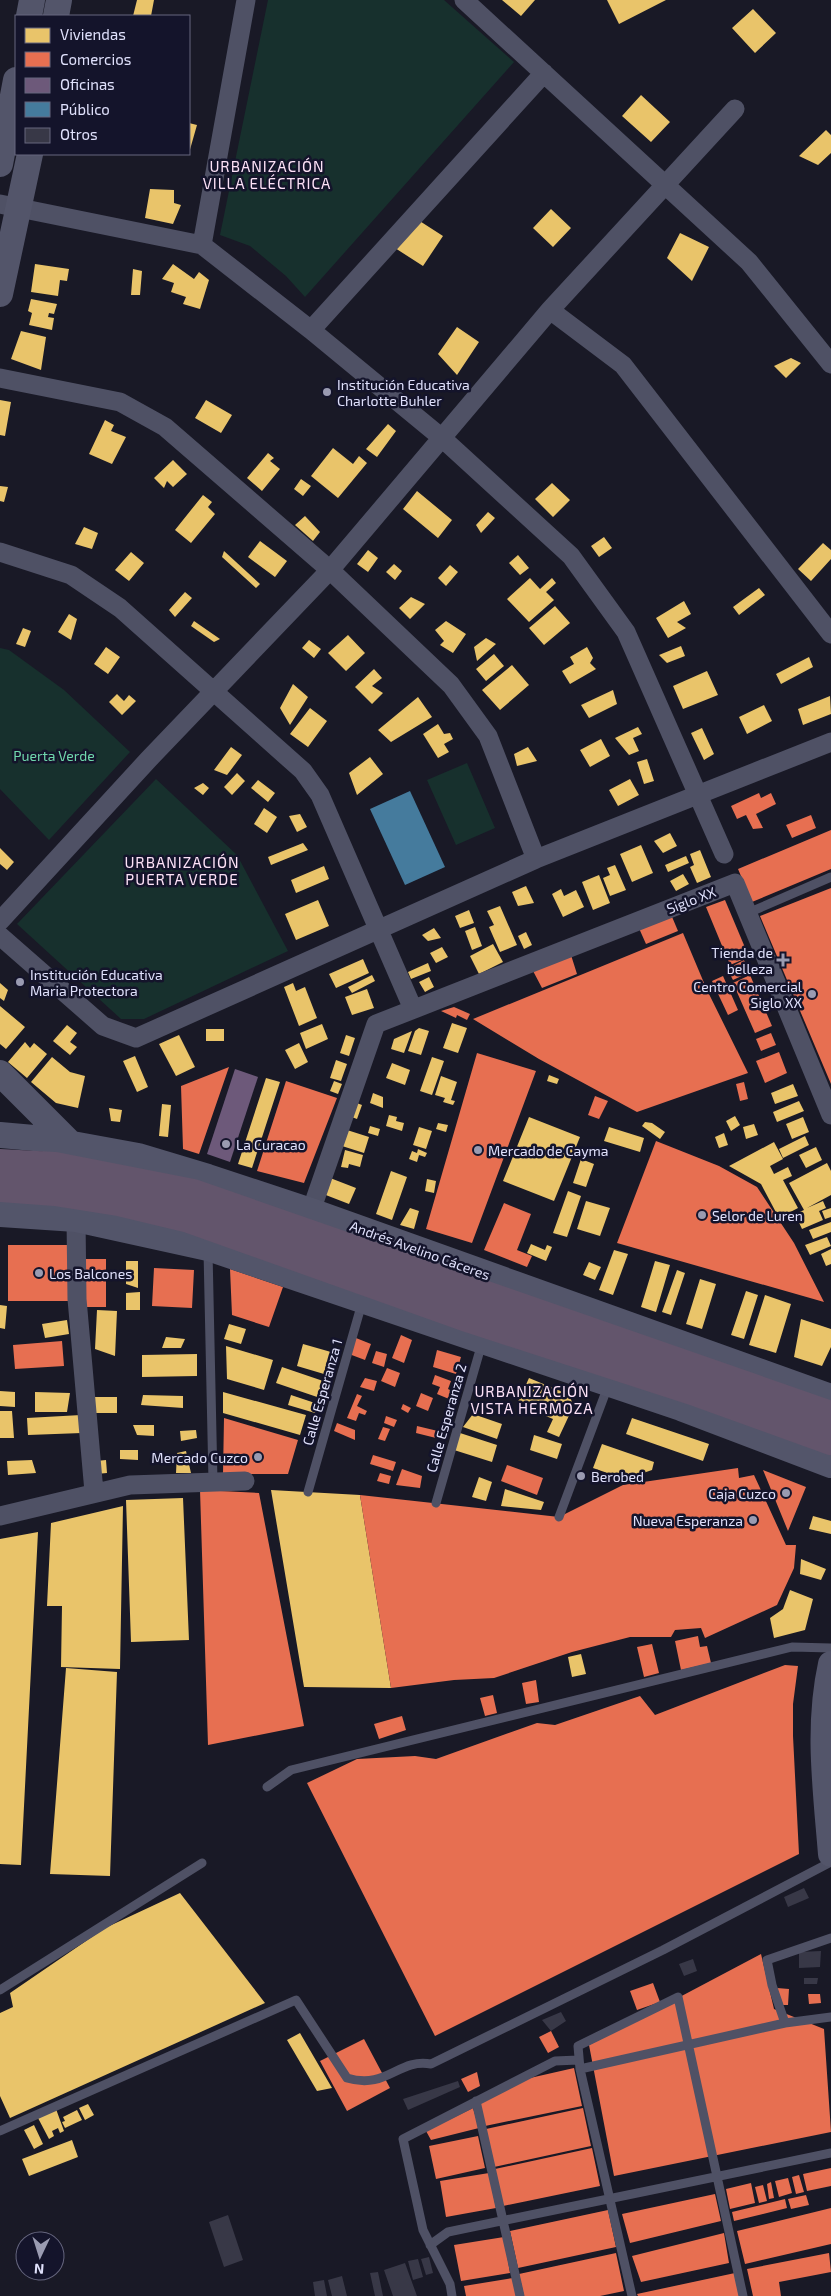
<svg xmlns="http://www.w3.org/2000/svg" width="831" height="2296" font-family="'Exo 2',sans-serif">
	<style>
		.green { fill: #17302d }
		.homes { fill: #e9c46a }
		.shops { fill: #e76f51 }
		.offices { fill: #6d597a }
		.public { fill: #457b9d }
		.building { fill: #383847 }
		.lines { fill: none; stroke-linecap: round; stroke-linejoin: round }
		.lane { stroke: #4f5165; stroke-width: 9 }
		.street { stroke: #4f5165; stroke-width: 19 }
		.secondary { stroke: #53556a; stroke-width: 26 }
		.highway { stroke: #63556c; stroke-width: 28 }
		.poi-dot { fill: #9a9bb1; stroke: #14142b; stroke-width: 2 }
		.labels { text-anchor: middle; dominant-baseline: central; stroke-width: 5; stroke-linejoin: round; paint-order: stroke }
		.poi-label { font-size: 14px; fill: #e0e1fc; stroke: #14142b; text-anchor: start }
		.park-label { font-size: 14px; fill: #70d8ad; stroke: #14142b }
		.street-label { font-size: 14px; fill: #e0e1fc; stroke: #14142b }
		.neighbourhood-label { font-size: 15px; letter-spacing: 1px; fill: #fde2f7; stroke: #14142b }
	</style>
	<rect width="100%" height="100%" fill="#191926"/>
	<path class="green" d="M268,0h176l70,62 -209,235 -19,-21 -36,-30 -30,-11z
		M0,648l9,2 55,40 66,62 -81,88 -49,-51z
		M467,763l28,65 -39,17 -29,-65z
		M156,779l81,76 51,96 -144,68h-23l-104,-95z"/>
	<path class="homes" d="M137,0h17l-3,16h-18z
		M502,0h33l-14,16z
		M607,0h59l-47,24z
		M753,9l23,24 -21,20 -23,-25z
		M641,95l29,27 -19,20 -29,-26z
		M189,123l8,2 -8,28z
		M826,130l5,5v18l-13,12 -19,-9z
		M150,189l24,1v13l7,2 -8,19 -28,-6z
		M551,209l20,19 -18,19 -20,-19z
		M415,218l28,18 -20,30 -28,-18z
		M680,233l29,14 -17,34 -25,-23z
		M35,264l34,5 -2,12 -7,-1 -2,16 -27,-4z
		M173,264l21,15 5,-7 10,8 -9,29 -17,-5 3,-7 -15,-5 3,-9 -12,-4z
		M133,269l9,2 -2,24h-9z
		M31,299l26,5 -3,10 -5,-1 -1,4 6,1 -2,12 -23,-5 3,-12 -4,-2z
		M457,327l22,15 -22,33 -19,-21z
		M21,331l25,6 -5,33 -30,-11z
		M791,358l10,5 -15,15 -12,-12z
		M0,400l11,2 -6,34 -5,-1z
		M206,400l26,15 -11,18 -26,-15z
		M105,420l9,5 -3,6 15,6 -14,27 -23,-10z
		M388,424l8,7 -19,26 -11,-8z
		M333,448l20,16 6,-8 8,7 -29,35 -27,-22z
		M268,453l6,5 -4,3 10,8 -18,22 -15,-13z
		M173,460l14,14 -14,13 -6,-6 -3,7 -10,-10z
		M301,479l10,7 -8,10 -9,-7z
		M552,483l18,17 -17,17 -18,-18z
		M0,486l8,1 -4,15 -4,-1z
		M417,491l35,29 -14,18 -35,-29z
		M203,495l9,7 -4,5 7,7 -24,29 -16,-13z
		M488,512l7,6 -14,15 -5,-8z
		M305,516l15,16 -7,9 -18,-16z
		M84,527l14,6 -6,16 -17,-5z
		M604,537l8,11 -13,9 -8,-11z
		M260,541l27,20 -12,16 -27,-20z
		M823,543l8,7v9l-20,22 -13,-12z
		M368,550l10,8 -10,14 -11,-8z
		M224,551l36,33 -4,4 -34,-31z
		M131,552l13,11 -15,18 -14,-11z
		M518,555l11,13 -9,7 -11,-12z
		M394,564l8,7 -7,9 -9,-8z
		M450,565l8,7 -12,14 -8,-8z
		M530,578l10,11 12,-11 4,5 -10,9 8,8 -25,22 -22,-23z
		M759,588l6,7 -26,20 -6,-8z
		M185,592l7,6 -17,19 -6,-7z
		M411,597l14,7 -15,15 -11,-11z
		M684,601l7,13 -14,8 9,6 -18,10 -12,-20z
		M555,606l15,17 -26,22 -15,-17z
		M69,614l8,5 -6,21 -13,-8z
		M194,621l26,18 -6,3 -23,-16z
		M446,621l20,13 -13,19 -13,-8 4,-4 -9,-11z
		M23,628l8,3 -6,16 -9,-3z
		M348,635l17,18 -19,18 -18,-18z
		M486,638l10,6 -19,17 -3,-14z
		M309,640l12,9 -7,9 -12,-10z
		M681,646l4,10 -18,7 -8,-8z
		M106,647l14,10 -12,17 -14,-10z
		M587,647l6,11 -3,5 6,6 -26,15 -8,-13 12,-7 -4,-7z
		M494,654l10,12 -18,15 -10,-12z
		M809,657l4,10 -32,17 -5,-10z
		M512,665l17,20 -29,25 -18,-20z
		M374,669l8,9 -10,8 11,7 -11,11 -17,-17z
		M707,671l11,24 -35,14 -10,-23z
		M293,684l15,13 -18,28 -10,-17z
		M613,690l4,14 -28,14 -8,-13z
		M117,694l7,7 5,-6 7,6 -14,14 -13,-13z
		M830,696l1,18 -28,11 -5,-16z
		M418,697l14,20 -41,25 -13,-12z
		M764,705l8,16 -25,13 -8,-17z
		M310,708l17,13 -19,26 -18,-13z
		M438,724l6,10 6,-1 3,6 -9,5 5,8 -11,6 -15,-24z
		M638,727l4,7 -9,4 6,13 -10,4 -14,-17z
		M702,728l12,26 -10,6 -13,-27z
		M601,739l9,17 -20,11 -10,-17z
		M231,747l11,8 -15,20 -13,-5z
		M528,747l9,14 -20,5 -3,-12z
		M370,757l13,17 -26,21 -8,-22z
		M647,759l7,22 -10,3 -7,-22z
		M237,773l8,8 -13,14 -8,-8z
		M630,779l9,16 -21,11 -9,-16z
		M258,780l17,13 -7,9 -17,-14z
		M203,783l6,5 -6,7 -9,-7z
		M264,808l13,9 -10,16 -13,-9z
		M300,814l7,13 -10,5 -8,-16z
		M670,833l7,13 -14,7 -9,-12z
		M303,843l5,7 -37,15 -3,-8z
		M641,845l12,28 -21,9 -12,-28z
		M0,848l14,14 -7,8 -7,-6z
		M700,850l11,27 -14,6 -7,-16 4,-2 -4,-11z
		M686,856l3,7 -21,9 -3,-7z
		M615,865l11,25 -16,6 -7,-18 7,-3 -3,-7z
		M324,866l5,13 -33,14 -5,-13z
		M683,874l6,10 -13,7 -6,-10z
		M599,875l11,28 -17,7 -11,-28z
		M526,886l8,17 -16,3 -6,-14z
		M561,889l3,7 12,-6 8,17 -21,10 -11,-23z
		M318,900l11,26 -33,14 -11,-26z
		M500,906l17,39 -17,7 -11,-25 5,-2 -7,-14z
		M469,910l5,13 -14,5 -5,-12z
		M475,927l7,19 -10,4 -7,-19z
		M434,928l7,10 -13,3 -6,-6z
		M526,932l6,13 -8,4 -6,-13z
		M493,944l10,18 -24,12 -9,-18z
		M442,947l6,10 -12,6 -6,-10z
		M363,959l6,14 -33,15 -7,-14z
		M428,963l3,8 -20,8 -3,-7z
		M372,975l3,6 -23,12 -4,-6z
		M429,977l5,10 -9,5 -6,-10z
		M0,983l8,7 -4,11 -4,-3z
		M293,983l3,8 9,-4 12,31 -18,8 -15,-39z
		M367,989l7,19 -22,7 -7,-18z
		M0,1006l25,21 -19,22 -6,-5z
		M452,1023l15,5 -9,25 -15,-5z
		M322,1024l6,15 -22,10 -6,-16z
		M67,1025l10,8 -7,9 7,5 -7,8 -17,-14z
		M419,1028l10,3 -8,24 -13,-4 7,-20z
		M206,1029h18v12h-18z
		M412,1031l-8,22 -13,-4 3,-10z
		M179,1035l16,32 -19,9 -17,-32z
		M346,1035l9,3 -6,18 -9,-3z
		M25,1042l5,6 4,-5 13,11 -20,24 -19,-16z
		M299,1043l9,19 -13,7 -10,-19z
		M135,1056l13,31 -11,5 -14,-31z
		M52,1057l18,15 15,4 -7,32 -22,-5 -25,-21z
		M432,1057l12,4 -12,34 -12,-4z
		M336,1060l11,4 -6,17 -11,-3z
		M392,1063l18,7 -5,15 -19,-7z
		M549,1075l10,4 -2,5 -10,-3z
		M441,1076l16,6 -6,18 4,1 -2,4 -10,-3 2,-4 -10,-3z
		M266,1078l14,4 -28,86 -14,-4z
		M334,1081l8,3 -4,10 -8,-3z
		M793,1084l5,12 -23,8 -4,-11z
		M373,1093l10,4v11l-13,-5z
		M799,1101l5,10 -27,11 -4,-10z
		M354,1102l8,3 -5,14 -8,-3z
		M162,1104l9,1 -3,32 -9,-1z
		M109,1108l13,2 -2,12 -9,-1z
		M389,1115l8,2 -1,4 8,2 -2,8 -16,-5z
		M735,1116l5,9 -9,6 -5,-10z
		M529,1117l51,20 -26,64 -51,-20z
		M803,1117l6,15 -17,7 -6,-15z
		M645,1122l7,1 13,9 -5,7 -18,-13z
		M438,1123l10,2 -2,7 -10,-3z
		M754,1124l4,11 -12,4 -3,-12z
		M370,1126l10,3 -2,7 -10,-3z
		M419,1127l13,4 -6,18 -13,-4z
		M609,1127l35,11 -4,14 -36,-11z
		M347,1130l22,7 -5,16 -22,-7z
		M724,1133l4,12 -9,3 -4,-11z
		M805,1136l4,9 -26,13 -4,-9z
		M774,1142l9,17 -13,7 4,8 14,-7 4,9 -9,4 15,28 -19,10 -18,-34 -32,-18z
		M816,1147l6,13 -16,8 -7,-13z
		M418,1149l9,4 -2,4 -6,-2 -2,7 -8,-3 3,-8 5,2z
		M345,1150l18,5 -3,12 -11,-3 -1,4 -7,-1z
		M581,1159l13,5 -8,23 -13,-4z
		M827,1163l4,8v24l-24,13 16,-7 3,7 -7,3 4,9 -21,9 -7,-15 9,-4 -15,-27z
		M391,1171l16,6 -15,43 -16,-6z
		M325,1176l31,12 -7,16 -31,-12z
		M427,1179l9,2 -2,12 -9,-2z
		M568,1191l13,5 -14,41 -14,-4z
		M586,1201l24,7 -10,28 -23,-7z
		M410,1208l9,3 -5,18 -14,-4z
		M831,1208v9l-6,2 -3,-8z
		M831,1222v10l-18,7 -4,-9z
		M827,1237l4,9 -21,9 -5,-10z
		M531,1244l14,6 2,-5 5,2 -6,14 -19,-8z
		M831,1249v15l-5,2 -5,-12z
		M614,1250l14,4 -15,41 -14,-5z
		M126,1261h12v27l-12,-4z
		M655,1261l15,4 -14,47 -15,-5z
		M589,1262l12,5 -6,13 -12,-5z
		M677,1270l8,3 -14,42 -9,-3z
		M700,1279l16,5 -14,45 -16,-5z
		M746,1291l12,4 -14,44 -13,-4z
		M140,1292v18h-14v-17z
		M765,1295l26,9 -15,49 -27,-8z
		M0,1305l7,1 -2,23 -5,-1z
		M97,1310l20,1 -2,45 -20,-7z
		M801,1319l30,10v18l-9,19 -28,-9z
		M67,1320l2,14 -24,4 -3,-14z
		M229,1324l17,5 -5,15 -17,-5z
		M166,1337l19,2 -4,9h-19z
		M303,1344l28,8 -7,22 -27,-8z
		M226,1346l47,14 -9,30 -37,-11z
		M197,1354v22l-55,1v-22z
		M282,1367l47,16 -6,16 -47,-16z
		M529,1378l41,17 3,12 -14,30 -12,-5 6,-13 -36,-15z
		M0,1391l15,1v15l-15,-1z
		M35,1392l35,1 -3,19h-32z
		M223,1392l83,23 -6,20 -77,-22z
		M143,1395l40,1v12l-42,-3z
		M291,1395l27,9 -3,9 -27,-8z
		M93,1397h24v16h-23z
		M0,1411h12l2,27h-14z
		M473,1414l29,10 -5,15 -34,-12z
		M81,1415l1,18 -54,2 -1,-17z
		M632,1418l77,26 -6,17 -77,-27z
		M133,1425h21v11l-17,-1z
		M196,1430l1,8 -16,3 -1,-10z
		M460,1433l37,12 -5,17 -38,-12z
		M534,1435l28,9 -5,15 -27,-9z
		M602,1444l52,18 -2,8 -38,13 2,-7 -23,-8z
		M120,1450h18v10l-18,-1z
		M186,1451l5,22h-15l1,-20z
		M32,1460l4,13 -28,2 -1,-14z
		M106,1460l1,13 -11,1v-13z
		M479,1477l13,5 -6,19 -14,-4z
		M505,1489l39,13 -3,8 -40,-4z
		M271,1490l89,5 31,193 -87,-1z
		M183,1498l6,142 -58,2 -5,-142z
		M123,1506l-3,163 -59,-2 1,-61h-15l4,-83z
		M813,1516l18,5v13l-22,-5z
		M38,1532l-17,333 -21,-1v-325z
		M801,1559l25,10 -5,11 -21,-6z
		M790,1590l23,9 -8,31 -31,8 -4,-20 13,-9z
		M581,1654l5,20 -14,3 -4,-20z
		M66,1668l51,4 -7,204 -60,-2z
		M180,1893l85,110 -255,115 -10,-22v-83l13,-6 -3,-14 95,-65z
		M300,2033l32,55 -15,3 -30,-51z
		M88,2104l6,11 -9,5 -6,-12z
		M56,2109l8,22 -4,2 -2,-5 -6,3 2,5 -5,3 -11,-21z
		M77,2110l5,10 -17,8 -3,-6 3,-1 -2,-4z
		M34,2125l9,19 -9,5 -10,-19z
		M72,2140l6,17 -49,19 -7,-17z"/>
	<path class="shops" d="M759,793l2,5 10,-5 5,11 -20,10 7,14 -10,1 -7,-14 -9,4 -6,-13z
		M811,815l5,13 -24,10 -6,-13z
		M831,830v39l-79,33 -14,-33z
		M831,888v196l-71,-168z
		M725,900l24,57 -19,8 -24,-58z
		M670,912l8,19 -32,13 -8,-18z
		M683,933l24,57 41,83 -111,39 -98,-53 -66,-40z
		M571,955l6,19 -35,14 -10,-19z
		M744,960l6,12 -17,8 -6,-11z
		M750,975l22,51 -17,7 -22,-50z
		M723,976l15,34 -10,5 -16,-34z
		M454,1007l16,7 -3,6 -10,-5 -1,3 -15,-7z
		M771,1033l5,12 -15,6 -5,-12z
		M779,1052l8,21 -22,10 -9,-22z
		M477,1053l59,18 -64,172 -46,-14z
		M229,1067l-30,87 -16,-5 -2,-63z
		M286,1081l51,17 -33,85 -47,-12z
		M744,1082l4,17 -8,2 -4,-17z
		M595,1096l13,5 -9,18 -11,-4z
		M656,1141l63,25 38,21 37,56 30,59 -207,-59z
		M504,1203l27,11 -14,36 15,6 -5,11 -43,-17z
		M8,1245h61l1,56h-62z
		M84,1259h22v48h-21z
		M154,1268l40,2 -2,38 -40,-2z
		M230,1269l53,18 -14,40 -37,-12z
		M401,1335l11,5 -8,23 -12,-5z
		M356,1338l15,6 -6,16 -16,-6z
		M62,1341l2,25 -49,3 -2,-24z
		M437,1350l24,7 -5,17 -23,-7z
		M376,1351l11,3 -3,13 -12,-4z
		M387,1368l13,5 -5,14 -14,-6z
		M435,1375l16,6 -3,8 4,2 -3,8 -12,-5 3,-7 -8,-3z
		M365,1378l12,3 -3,10 -14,-4z
		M421,1393l12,5 -5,13 -12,-5z
		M357,1394l5,2 -5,10 10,5 -2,4 -6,-2 -3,8 -9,-3z
		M403,1404l8,4 -3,5 -7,-4z
		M386,1416l11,4 -3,7 -10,-4z
		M224,1418l74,22 -10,34h-65z
		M337,1423l18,7v10l-21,-9z
		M417,1426l25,6 -2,7 -24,-6z
		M383,1427l7,2 -5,12 -7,-2z
		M373,1455l23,7 -3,9 -23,-7z
		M507,1465l36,13 -6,17 -36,-14z
		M738,1468l1,10 15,-3 32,70h10l-2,23 -17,37 -72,33 -4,-10 -26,2 -4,7h-41l-58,15 -78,26 -40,2 -63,8 -31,-193 199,22 64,-32z
		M402,1469l20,7 -2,12 -24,-3z
		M763,1470l43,17 -18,44z
		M380,1473l11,3 -2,8 -12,-3z
		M200,1490l59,3 45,233 -96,19z
		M698,1636l2,11 7,-1 4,17 -30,7 -6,-29z
		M652,1644l7,29 -15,4 -7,-30z
		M785,1665l13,1 -5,38v32l6,118 -364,182 -128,-253 50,-24 58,-3 21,3 101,-36 18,2 85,-29 15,19z
		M536,1680l3,22 -13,2 -4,-21z
		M493,1695l4,18 -12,3 -5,-18z
		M402,1716l4,14 -27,9 -5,-15z
		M761,1954l13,55 50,20 7,103 -217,44 -25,-131z
		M653,1983l7,19 -23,8 -7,-19z
		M777,1988l12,1 -1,16h-5z
		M808,1994h12l1,9 -12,1z
		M551,2031l8,16 -11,6 -9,-16z
		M364,2039l26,49 -43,23 -27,-50z
		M574,2068l8,38 -97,20 -7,-23 52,-25z
		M477,2072l3,14 -12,6 -7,-13z
		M473,2108l6,20 -48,12 -5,-9z
		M583,2108l8,38 -97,21 -8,-38z
		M478,2136l7,32 -49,11 -7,-33z
		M592,2148l8,38 -97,20 -8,-37z
		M831,2168v18l-24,5 -4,-17z
		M489,2173l7,35 -50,9 -6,-36z
		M799,2175l5,17 -8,2 -4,-17z
		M788,2178l4,15 -13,4 -4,-16z
		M771,2182l3,16 -5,1 -2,-15z
		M751,2183l4,20 -25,6 -4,-20z
		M763,2185l4,16 -8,2 -4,-16z
		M715,2194l6,27 -91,22 -8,-29z
		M806,2195l3,10 -18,4 -3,-10z
		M785,2199l2,9 -53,13 -2,-9z
		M831,2208v36l-86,20 -8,-33z
		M608,2210l8,37 -98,21 -8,-37z
		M724,2233l5,30 -88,19 -9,-26z
		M504,2237l6,36 -49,8 -7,-36z
		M616,2253l8,38 -24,5h-76l-5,-22z
		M829,2253l2,19 -52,10 2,14h-28l-6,-27z
		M735,2273l5,23h-102l-1,-2z
		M513,2278l4,18h-51l-2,-10z"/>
	<path class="offices" d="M235,1069l23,8 -28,85 -23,-8z"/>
	<path class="public" d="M410,791l35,76 -40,18 -35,-76z"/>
	<path class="building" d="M804,1888l5,10 -21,9 -4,-10z
		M821,1951l-1,16 -21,1v-16z
		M693,1959l4,12 -13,5 -5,-12z
		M804,1978h14l-1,6h-13z
		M561,2012l5,9 -15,10 -9,-11z
		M458,2081l2,6 -52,23 -5,-11z
		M228,2215l15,45 -19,7 -15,-45z
		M429,2257l4,16 -7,2 -5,-16z
		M418,2259l5,18 -10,3 -5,-19z
		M405,2263l12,33h-24l-9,-26z
		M378,2272l5,24h-8l-5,-23z
		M342,2276l5,20h-15l-4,-16z
		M324,2280l3,16h-12l-2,-14z"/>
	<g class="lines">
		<path class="lane" d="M748,913l83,-36
			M208,1251l5,230
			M308,1492l54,-189
			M436,1503l46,-160
			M559,1517l49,-131
			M267,1787l24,-17 501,-123 39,1
			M0,1990l202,-127
			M785,2023l-13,-38 -5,-25 64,-22
			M580,2069l205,-46 46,-6
			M476,2101l44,195
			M0,2131l296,-131 51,78c40,12 51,-20 84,-14l232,-114 168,-88
			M430,2245l18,-13 383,-79
			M452,2296l-2,-12 -27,-54 -20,-91 152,-78 23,-1
			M632,2296l-52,-227 -2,-23 100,-49 65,299"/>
		<path class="street" d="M464,0l285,262 82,102
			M0,204l202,41 109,85 131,108 129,118 55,76 98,222
			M202,245l44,-245
			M550,310l73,55 208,269
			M311,330l233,-257
			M0,378l120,24 45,25 165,143 121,115 37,51 48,123
			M0,552l71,23 49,33 183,163 17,24 93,214
			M0,921l148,-161 182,-190 220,-260 185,-201
			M0,936l103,90 33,12 400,-179 295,-117
			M311,1211l65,-187 359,-141 96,232
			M76,1219l1,80 17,193
			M0,1516l130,-31 115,-4"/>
		<path class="secondary" d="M29,16l3,-16
			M56,16l3,-16
			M0,164l16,-84
			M0,294l30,-140
			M0,1073l70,70
			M0,1135l45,4 93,17 70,21 103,34 520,186
			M0,1214l76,5 132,29 473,160 150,57
			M831,1664c-14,63 -5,127 0,190"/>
		<path class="highway" d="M0,1163l55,3 138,27 638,222
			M0,1188l55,4 63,10 71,17 281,100 228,74 133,48"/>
	</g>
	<g class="poi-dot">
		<circle cx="327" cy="392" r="5"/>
		<path d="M780.5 952.5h5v5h5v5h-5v5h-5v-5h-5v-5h5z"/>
		<circle cx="20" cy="982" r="5"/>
		<circle cx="812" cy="994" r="5"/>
		<circle cx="226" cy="1144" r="5"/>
		<circle cx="478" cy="1150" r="5"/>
		<circle cx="702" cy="1215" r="5"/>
		<circle cx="39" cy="1273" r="5"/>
		<circle cx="258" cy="1457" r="5"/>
		<circle cx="581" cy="1476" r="5"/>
		<circle cx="786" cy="1493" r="5"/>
		<circle cx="753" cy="1520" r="5"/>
	</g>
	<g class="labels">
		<g class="poi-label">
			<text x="337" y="384">Institución Educativa<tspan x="337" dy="16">Charlotte Buhler</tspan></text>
			<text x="773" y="952" text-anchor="end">Tienda de<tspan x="773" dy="16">belleza</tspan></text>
			<text x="30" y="974">Institución Educativa<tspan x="30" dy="16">Maria Protectora</tspan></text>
			<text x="802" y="986" text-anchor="end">Centro Comercial<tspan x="802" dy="16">Siglo XX</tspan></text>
			<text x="236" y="1144">La Curacao</text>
			<text x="488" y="1150">Mercado de Cayma</text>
			<text x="712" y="1215">Selor de Luren</text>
			<text x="49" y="1273">Los Balcones</text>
			<text x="248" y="1457" text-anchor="end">Mercado Cuzco</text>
			<text x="591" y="1476">Berobed</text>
			<text x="776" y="1493" text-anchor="end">Caja Cuzco</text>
			<text x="743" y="1520" text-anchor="end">Nueva Esperanza</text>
		</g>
		<g class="park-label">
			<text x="54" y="755">Puerta Verde</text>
		</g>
		<g class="street-label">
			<text transform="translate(691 900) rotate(-21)">Siglo XX</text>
			<text transform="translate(420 1250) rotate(20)">Andrés Avelino Cáceres</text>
			<text transform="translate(322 1392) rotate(-74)">Calle Esperanza 1</text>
			<text transform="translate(446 1418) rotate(-74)">Calle Esperanza 2</text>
		</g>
		<g class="neighbourhood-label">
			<text x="267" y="166">URBANIZACIÓN<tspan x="267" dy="17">VILLA ELÉCTRICA</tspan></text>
			<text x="182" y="862">URBANIZACIÓN<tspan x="182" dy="17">PUERTA VERDE</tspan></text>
			<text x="532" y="1391">URBANIZACIÓN<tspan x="532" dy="17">VISTA HERMOZA</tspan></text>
		</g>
	</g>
	<rect x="15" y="15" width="175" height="140" fill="#14142b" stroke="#66667f"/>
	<rect x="25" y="28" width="25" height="15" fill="#e9c46a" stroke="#66667f"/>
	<text x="60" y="40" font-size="15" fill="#e0e1fc">Viviendas</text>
	<rect x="25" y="52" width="25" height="15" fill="#e76f51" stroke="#66667f"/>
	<text x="60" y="65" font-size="15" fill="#e0e1fc">Comercios</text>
	<rect x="25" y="78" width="25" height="15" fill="#6d597a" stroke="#66667f"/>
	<text x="60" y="90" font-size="15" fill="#e0e1fc">Oficinas</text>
	<rect x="25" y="102" width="25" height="15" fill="#457b9d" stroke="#66667f"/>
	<text x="60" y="115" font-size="15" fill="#e0e1fc">Público</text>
	<rect x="25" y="128" width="25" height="15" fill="#383847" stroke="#66667f"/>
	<text x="60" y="140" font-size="15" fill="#e0e1fc">Otros</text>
	<g transform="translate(40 2256) rotate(184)"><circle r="24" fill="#14142b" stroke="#66667f"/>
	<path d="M0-4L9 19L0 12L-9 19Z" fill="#9a9bb1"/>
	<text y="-8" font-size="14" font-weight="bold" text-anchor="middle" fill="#e0e1fc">N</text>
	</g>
</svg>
